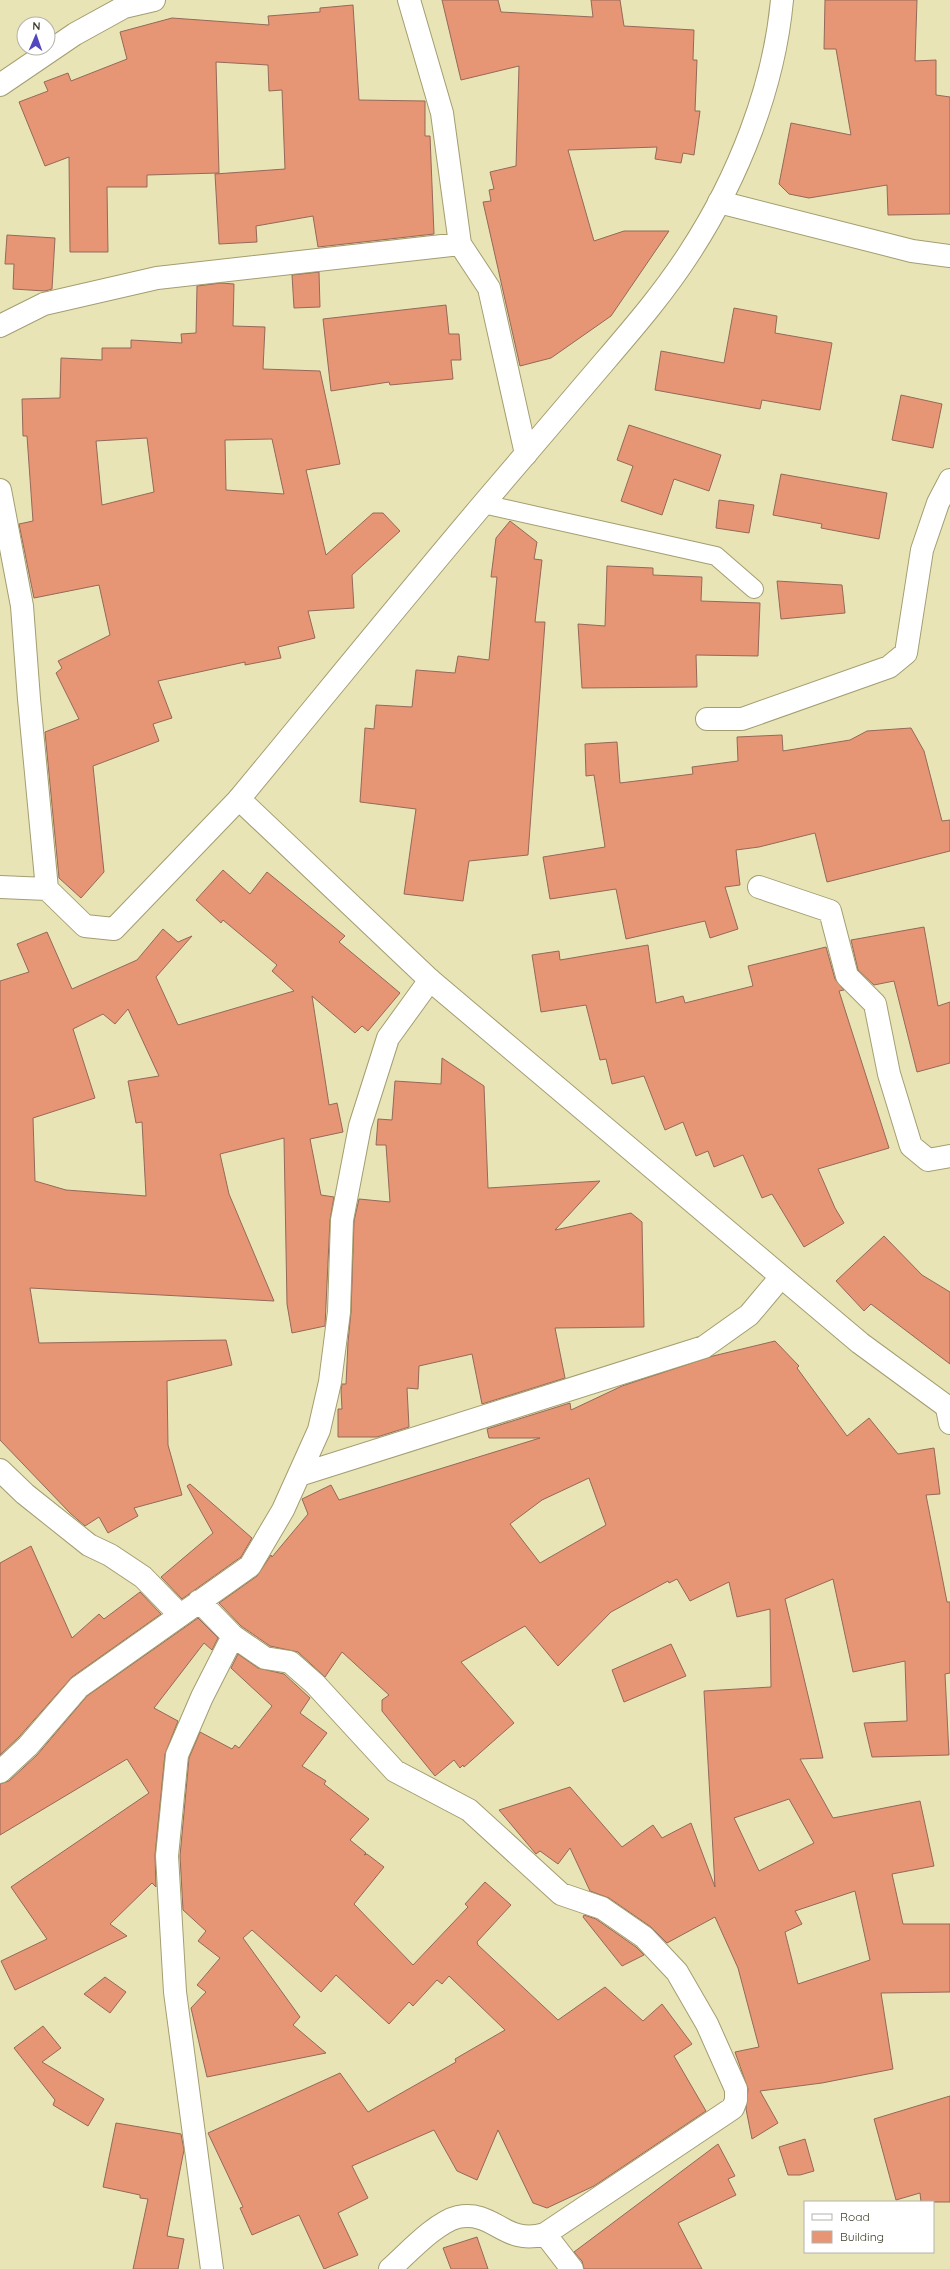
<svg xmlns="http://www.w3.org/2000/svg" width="950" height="2269" font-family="Quicksand,sans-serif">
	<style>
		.building { fill: #e69575; stroke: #956959; fill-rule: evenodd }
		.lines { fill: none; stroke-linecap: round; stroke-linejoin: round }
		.service-casing { stroke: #a39e71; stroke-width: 20 }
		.minor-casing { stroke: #a39e71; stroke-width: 24 }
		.tertiary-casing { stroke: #a39e71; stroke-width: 24 }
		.service { stroke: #fff; stroke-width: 18 }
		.minor { stroke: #fff; stroke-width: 22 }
		.tertiary { stroke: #fff; stroke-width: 22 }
	</style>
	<rect width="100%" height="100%" fill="#e9e4b5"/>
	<path class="building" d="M442,0h56l3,12 92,5 -2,-17h29l4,26 70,4 -1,30h4l-2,51h5l-6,44 -11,-2 -2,10 -26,-4 2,-12 -89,3 26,91 30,-10h45l-58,85 -60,42 -31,8 -37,-164 8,-1 -2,-11 5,-1 -4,-17 26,-6 3,-100 -58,14z
		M825,0h92l-2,61 21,-1v35l14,2v117l-62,1 -1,-30 -78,13 -20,-4 -10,-10 12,-61 60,12 -15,-86h-12z
		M353,5l6,95 66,1v35h5l4,98 -116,13 -5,-31 -57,10 1,16 -38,2 -4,-70 70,-5 -3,-79 -13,1 -1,-26 -52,-3 3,111 -72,2v12h-40l1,65h-38l-1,-95 -24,9 -26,-64 29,-11 -4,-9 24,-9 3,8 56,-22 -7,-27 52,-14 97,7 -1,-9 52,-4v-4z
		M7,235l48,3 -3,51 -7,2 -32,-2 1,-25h-9z
		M319,272l1,35 -26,1 -2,-33z
		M221,283l13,1 -1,42 32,1 -2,42 57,2 20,93 -34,6 20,85 47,-42h10l17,18 -48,44 2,33 -46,3 7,27 -37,9 3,11 -36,7v-3l-87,19 14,37 -19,6 6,17 -66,25 11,106 -23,26 -22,-20 -14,-146 34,-13 -23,-46 6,-5 -4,-7 52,-26 -11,-50 -65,13 -15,-74 14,-3 -6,-85h-4l-1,-37 38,-1 1,-40 41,2v-12h29v-8l51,3 -1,-9 15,-1 1,-47zM147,438l7,54 -52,13 -6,-64zM272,439l12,55 -58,-4 -1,-50z
		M446,305l3,29h10l2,26h-10l2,19 -63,6 -1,-3 -58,9 -8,-72z
		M734,308l43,8 -2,17 57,10 -12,67 -58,-10 -2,9 -105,-19 6,-39 63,12z
		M901,395l41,9 -9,44 -41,-8z
		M629,425l92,30 -12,36 -35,-12 -12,36 -41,-14 12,-35 -16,-6z
		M781,474l106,19 -8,46 -58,-11 1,-4 -49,-9z
		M719,500l35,5 -5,28 -33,-5z
		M510,521l27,21 -3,17 8,1 -7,62h10l-17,233 -59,6 -6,40 -59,-7 12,-85 -56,-7 5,-74 9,1 2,-24 36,2 4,-37 39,3 3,-17 31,4 8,-83h-6l5,-39z
		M607,566l46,2v7l49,2 -1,24 59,2 -2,53 -62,-1 1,32 -115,1 -4,-64 27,2z
		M777,581l65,4 3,28 -64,6z
		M911,728l13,23 18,70 8,-1v31l-123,31 -12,-49 -56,14 -23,3 4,35 -15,2 13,42 -28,9 -5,-17 -79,18 -10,-50 -66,10 -7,-42 62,-10 -11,-72 -8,1 -1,-32 32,-2 3,41 73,-9 -1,-7 46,-6 -1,-24 45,-2 1,16 67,-11 17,-9z
		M223,870l27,24 17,-22 78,64 -6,6 61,51 -32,38 -6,-5 -7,7 -43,-37 17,109 8,-2 6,29 -33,7 11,56 13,2 -4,23 -5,106 -33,7 -5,-29 -3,-166 -64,16 9,40 45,107 -244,-13 9,55 187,-3 6,25 -65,16 1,64 14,50 -48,13 4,8 -30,17 -9,-16 -14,9 -15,-13 -70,-73v-459l29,-9 -12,-28 30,-12 25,57 65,-29 26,-31 15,13 14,-6 -36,41 22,48 116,-34 -22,-20 5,-6 -54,-45 -2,3 -25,-23zM128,1009l31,67 -31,5 8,42 6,-1 4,74 -80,-6 -31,-9 -2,-63 62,-20 -22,-69 30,-15 12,10z
		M924,927l14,79 12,-4v61l-33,9 -23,-91 -20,4 -16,-15 -7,-30z
		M648,945l8,58 27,-7 2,7 68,-17 -5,-20 78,-19 9,32 9,11 -5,1 50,157 -71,21 17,39 9,15 -40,24 -32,-53 -10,4 -19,-43 -29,12 -6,-16 -12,5 -13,-34 -18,8 -21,-54 -32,8 -6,-25 -6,1 -14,-55 -45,7 -9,-57 27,-4 1,9z
		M442,1058l42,28 4,102 112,-7 -45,49 76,-17 11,9 2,105 -89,1 10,50 -83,26 -10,-50 -53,12 -1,23 -11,-1 2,39 -32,10h-39v-28h4l-1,-19 1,-6h4l2,-42 3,-30 3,-91 5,-22 31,3 -4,-57h-10l2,-26 14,1 3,-39 46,3z
		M884,1236l38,39 28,17v72l-79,-60 -7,7 -28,-30z
		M775,1341l24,25 -2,2 50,68 22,-18 29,36 36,-6 6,46 -14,1 21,107h3v71l-5,1 4,81 -77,2 -8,-34 43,-2 -2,-60 -52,11 -20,-93 -48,20 38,159 -23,1 33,59 87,-17 14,65 -42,8 11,50h47v68l-69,1 12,76 -71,14 -62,8 18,32 -26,16 -6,-30 2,-20 -13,-37 24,-5 -21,-79 -23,-51 -48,26 -16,-16 -42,-29 -19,-7 -20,-43 -12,16 -18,-13 -4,3 -37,-44 71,-23 52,60 31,-22 9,13 29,-15 24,64 -11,-196 67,-4 -1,-78 -33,8 -8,-35 -39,19 -13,-22 -8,4 -1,-2 -57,31 -53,54 -33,-40 -64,36 53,61 -50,44 -1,-2 -3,3 -6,-8 -19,16 -53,-65v-11l7,-5 -47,-43 -17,25 -27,-25 -28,-6 -29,-20 -22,-23 38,-27 14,-21 1,2 36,-43 -6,-15 29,-14 8,15 201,-62h-51l-2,-9 83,-26 1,7 51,-24 91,-30zM589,1478l17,47 -66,38 -30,-39 32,-24zM789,1799l25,44 -55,28 -25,-53zM855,1891l15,69 -72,24 -13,-52 17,-8 -7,-13z
		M190,1484l62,54 -11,19 -59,42 -21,-22 52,-44 -26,-47z
		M31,1546l41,92 27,-24 5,5 36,-27 21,22 -89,63 -53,60 -19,18v-192z
		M198,1618l20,20 -6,12 -8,-7 -50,65 24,13 -13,33 -10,101 1,32 -4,-4 -42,41 17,12 -112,54 -14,-29 46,-22 -36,-52 138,-94 -22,-34 -127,76v-51l9,-3 28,-26 50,-59z
		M671,1644l15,32 -62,26 -12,-32z
		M238,1654l20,14 26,6 26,24 -10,15 27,20 -25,33 24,15 -2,3 45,35 -19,21 16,13 -2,2 3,-1 17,13 -30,37 59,61 55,-58 -3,-3 20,-22 26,23 -34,37 1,3 80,75 47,-33 38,34 19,-17 30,40 -18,12 32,55 -112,75 -47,22 -14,-5 -35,-73 -21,50 -20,-9 -23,-41 -82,36 16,32 -30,15 20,42 -34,14 -25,-54 -47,20 -12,-27 3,-1 -35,-74 132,-60 28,39 88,-50 -1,-3 50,-29 -56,-54 -7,8 -5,-4 -24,26 -4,-4 -20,22 -53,-49 -15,17 -69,-62 -9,8 57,79 -7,8 33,28 -119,24 -16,-69 15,-16 -9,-7 23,-27 -22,-17 8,-10 -23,-21 -3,-54 9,-98 11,-26 32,17 3,-4 4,3 33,-42 -41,-38z
		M584,1915l12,4 40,28 8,8 -22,11 -39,-49z
		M105,1977l21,15 -16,21 -26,-19z
		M43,2026l18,22 -19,14 62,37 -16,27 -35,-21 2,-5 -41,-52z
		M950,2096v106h-29l-1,-9 -24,7 -22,-81z
		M116,2123l65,11 3,16 -17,86 17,3 -6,30h-45l15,-70 -8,-1v-3l-37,-8z
		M805,2139l9,32 -14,4h-12l-9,-28z
		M718,2144l17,32 -7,3 8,16 -58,28 24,46h-118l-2,-8 -8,-9z
		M477,2237l11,32h-37l-8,-21z"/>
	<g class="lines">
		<defs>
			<path id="service" d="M483,504l233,52 38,33"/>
			<path id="minor" d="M409,0l33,113 18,131 29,44 37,166
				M0,85l75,-51 49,-27 30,-7
				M719,202l193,49 38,5
				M0,326l44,-22 113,-26 303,-34
				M0,490l22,116 7,93 18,190
				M707,719h35l147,-52 17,-14 16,-103 16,-47 12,-23
				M0,887l47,2 38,37 29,3 125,-130
				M759,887l71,24 17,65 28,28 14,70 22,72 17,14 22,-4
				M947,1408l3,15
				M0,1470l25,24 64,51 21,10 33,22 36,37
				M299,1475l405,-128 45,-32 32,-38
				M199,1601l34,35 -31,61 -25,58 -10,101 8,136 37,277
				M233,1636l32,22 25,4 25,22 80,87 74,39 92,84 41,14 42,29 33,35 30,52 29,65v11l-3,8 -188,126c-41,12 -50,-24 -87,-17 -22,5 -51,37 -68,52
				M0,1772l28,-26 51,-59 171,-121 33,-56 36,-80 11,-48 9,-70 3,-92 18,-94 28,-88 42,-58
				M545,2234l27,35"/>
			<path id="tertiary" d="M782,0c-8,88 -44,178 -92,252 -25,39 -55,74 -85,109 -40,47 -81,95 -121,142 -83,98 -163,197 -245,296l191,181 430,363 90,66"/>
		</defs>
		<use href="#service" class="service-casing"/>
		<use href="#minor" class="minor-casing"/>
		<use href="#tertiary" class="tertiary-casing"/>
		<use href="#service" class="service"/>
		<use href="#minor" class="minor"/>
		<use href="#tertiary" class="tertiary"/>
	</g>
	<rect x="804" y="2201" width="130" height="52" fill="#ffffff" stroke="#b3b2aa"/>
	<rect x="812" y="2214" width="20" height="6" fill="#ffffff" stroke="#b3b2aa"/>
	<text x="840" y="2221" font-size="12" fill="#403e2b">Road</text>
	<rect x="812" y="2231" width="20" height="12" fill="#e69575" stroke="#b3b2aa"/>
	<text x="840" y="2241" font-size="12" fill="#403e2b">Building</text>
	<g transform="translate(36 36) rotate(2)"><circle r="19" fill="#ffffff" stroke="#b3b2aa"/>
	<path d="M0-3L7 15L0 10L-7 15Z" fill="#5347bf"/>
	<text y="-6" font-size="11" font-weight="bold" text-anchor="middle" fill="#403e2b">N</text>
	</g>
</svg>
